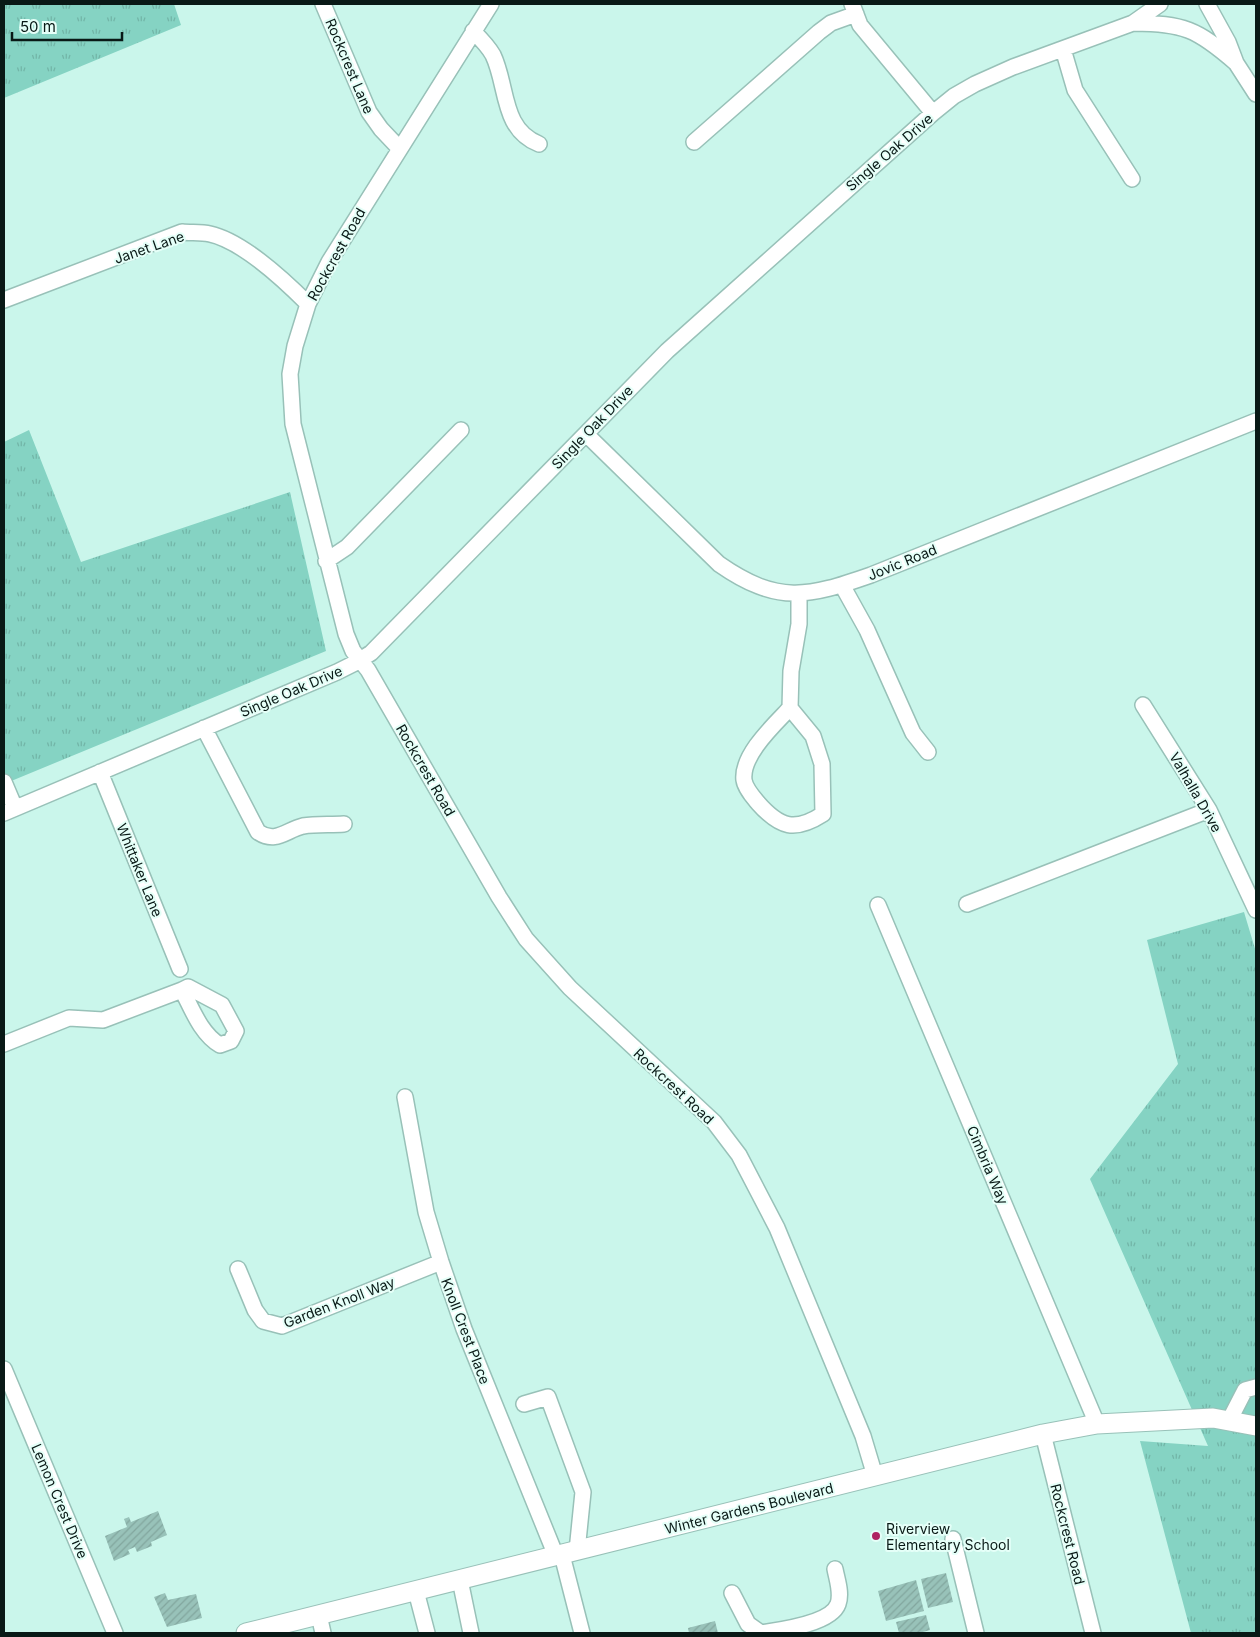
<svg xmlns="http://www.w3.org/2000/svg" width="1260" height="1637" font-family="Inter,sans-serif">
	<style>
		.grass { fill: url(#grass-tufts) }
		.building { fill: url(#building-hatch) }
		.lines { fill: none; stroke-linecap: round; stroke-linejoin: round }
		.minor-casing { stroke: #98c1b8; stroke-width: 18 }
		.major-casing { stroke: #98c1b8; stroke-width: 21 }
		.minor { stroke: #fff; stroke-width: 15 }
		.major { stroke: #fff; stroke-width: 19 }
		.poi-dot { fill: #af2462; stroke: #e5fff8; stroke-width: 2 }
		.labels { text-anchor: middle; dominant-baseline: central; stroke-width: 4; stroke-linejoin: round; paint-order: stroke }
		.street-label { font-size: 14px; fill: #091916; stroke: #e5fff8 }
		.poi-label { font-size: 14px; fill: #091916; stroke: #e5fff8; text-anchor: start }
	</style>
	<defs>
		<pattern id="grass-tufts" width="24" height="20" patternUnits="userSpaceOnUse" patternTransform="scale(1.25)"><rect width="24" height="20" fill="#85d3c3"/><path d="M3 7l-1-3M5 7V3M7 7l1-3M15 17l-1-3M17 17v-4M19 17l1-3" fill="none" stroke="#72b5a7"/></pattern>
		<pattern id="building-hatch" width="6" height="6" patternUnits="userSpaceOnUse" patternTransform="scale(1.25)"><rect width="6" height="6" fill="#98c2b9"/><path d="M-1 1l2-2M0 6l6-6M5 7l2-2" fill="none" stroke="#82a69e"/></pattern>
	</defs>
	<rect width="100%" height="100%" fill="#caf6eb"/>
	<path class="grass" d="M4,4h170l7,21 -177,73z
		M29,430l52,132 209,-70 36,159 -322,133v-342z
		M1244,912l12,40v681h-65l-51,-192 68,5 -118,-267 88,-115 -31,-124z"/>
	<path class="building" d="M158,1511l9,24 -16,7 1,4 -15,6 -2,-5 -7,3 2,4 -16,7 -9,-25 22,-9 -3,-8 5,-2 2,5z
		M946,1573l7,29 -25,6 -7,-29z
		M916,1580l8,31 -38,10 -8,-30z
		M165,1593l3,7 28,-6 6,24 -35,9 -13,-30z
		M926,1615l4,15 -11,3h-20l-3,-11z
		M715,1621l3,12h-29l-1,-5z"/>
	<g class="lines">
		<defs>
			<path id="minor" d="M323,4l46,108 12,17 18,19
				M491,4l-162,258 -21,42 -13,42 -5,28 3,50 53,210 7,17 15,19 131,227 27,42 44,49 144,134 25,33 38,73 86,208 12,40
				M852,4l8,21 73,88
				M1133,23c51,1 63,5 103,40l-8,-21 -21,-38
				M473,31c7,7 15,15 20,24 15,31 8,74 46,89
				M1063,49l12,41 57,89
				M1236,63l20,31
				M694,142l125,-110 12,-9 25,-9
				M4,300l178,-68c9,1 19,0 28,2 32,7 75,47 98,70
				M586,434l133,130c59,41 89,33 152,11l385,-154
				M326,561l21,-14 114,-117
				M842,585l25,45 46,103 15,19
				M1143,705l66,105 47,100
				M790,708c-15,16 -49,47 -46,72 1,8 9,17 14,23 22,25 37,29 65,11l-1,-50 -9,-28 -23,-28 1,-37 8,-47v-30
				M204,728l54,104c18,12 28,-2 45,-6 13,-2 28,-1 41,-2
				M100,772l80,197
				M4,782l11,26
				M4,813l333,-141 18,-9 16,-10 296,-302 266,-238 21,-17 21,-12 38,-17 120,-44 27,-19
				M967,904l242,-94
				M878,905l219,519
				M4,1044l65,-26 34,2 79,-30 6,-3 34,18 14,26 -5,10 -11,4c-19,-11 -28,-36 -38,-55
				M405,1097l21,115 15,50 23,67 92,227
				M238,1269l17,41 8,11 19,5 159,-64
				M4,1369l111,264
				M524,1404l24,-7 35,95 -6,59
				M1229,1421l16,-31 11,-3
				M1043,1434l50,199
				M953,1539l23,94
				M562,1555l20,78
				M460,1580l11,53
				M416,1591l11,42
				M732,1593l16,31 13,9c19,-3 70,-9 77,-29 4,-11 -1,-24 -3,-35
				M319,1615l4,18"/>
			<path id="major" d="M246,1633l797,-199 54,-10 116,-6 43,8"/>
		</defs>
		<use href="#minor" class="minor-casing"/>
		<use href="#major" class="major-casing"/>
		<use href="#minor" class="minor"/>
		<use href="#major" class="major"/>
	</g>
	<circle class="poi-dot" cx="876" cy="1536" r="5"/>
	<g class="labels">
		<g class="street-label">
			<text transform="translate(350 66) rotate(67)">Rockcrest Lane</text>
			<text transform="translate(889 152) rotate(-41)">Single Oak Drive</text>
			<text transform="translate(149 247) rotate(-19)">Janet Lane</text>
			<text transform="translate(336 254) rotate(-61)">Rockcrest Road</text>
			<text transform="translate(592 427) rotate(-46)">Single Oak Drive</text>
			<text transform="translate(902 562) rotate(-22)">Jovic Road</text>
			<text transform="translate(291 691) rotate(-23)">Single Oak Drive</text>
			<text transform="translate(426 770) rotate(60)">Rockcrest Road</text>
			<text transform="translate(1196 792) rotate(60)">Valhalla Drive</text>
			<text transform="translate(140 870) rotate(68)">Whittaker Lane</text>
			<text transform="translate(674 1086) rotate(43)">Rockcrest Road</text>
			<text transform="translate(988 1165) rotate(67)">Cimbria Way</text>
			<text transform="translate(339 1302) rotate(-21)">Garden Knoll Way</text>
			<text transform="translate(466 1331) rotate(69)">Knoll Crest Place</text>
			<text transform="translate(60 1501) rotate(67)">Lemon Crest Drive</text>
			<text transform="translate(749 1508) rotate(-14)">Winter Gardens Boulevard</text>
			<text transform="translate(1068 1534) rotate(76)">Rockcrest Road</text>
		</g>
		<g class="poi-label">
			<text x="886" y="1528">Riverview<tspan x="886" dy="16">Elementary School</tspan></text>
		</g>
	</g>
	<rect width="1260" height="1637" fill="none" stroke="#091916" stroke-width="10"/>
	<path d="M12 32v8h110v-8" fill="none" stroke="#091916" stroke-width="2.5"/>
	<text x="20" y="32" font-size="15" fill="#091916" stroke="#e5fff8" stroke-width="4" paint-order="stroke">50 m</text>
</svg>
